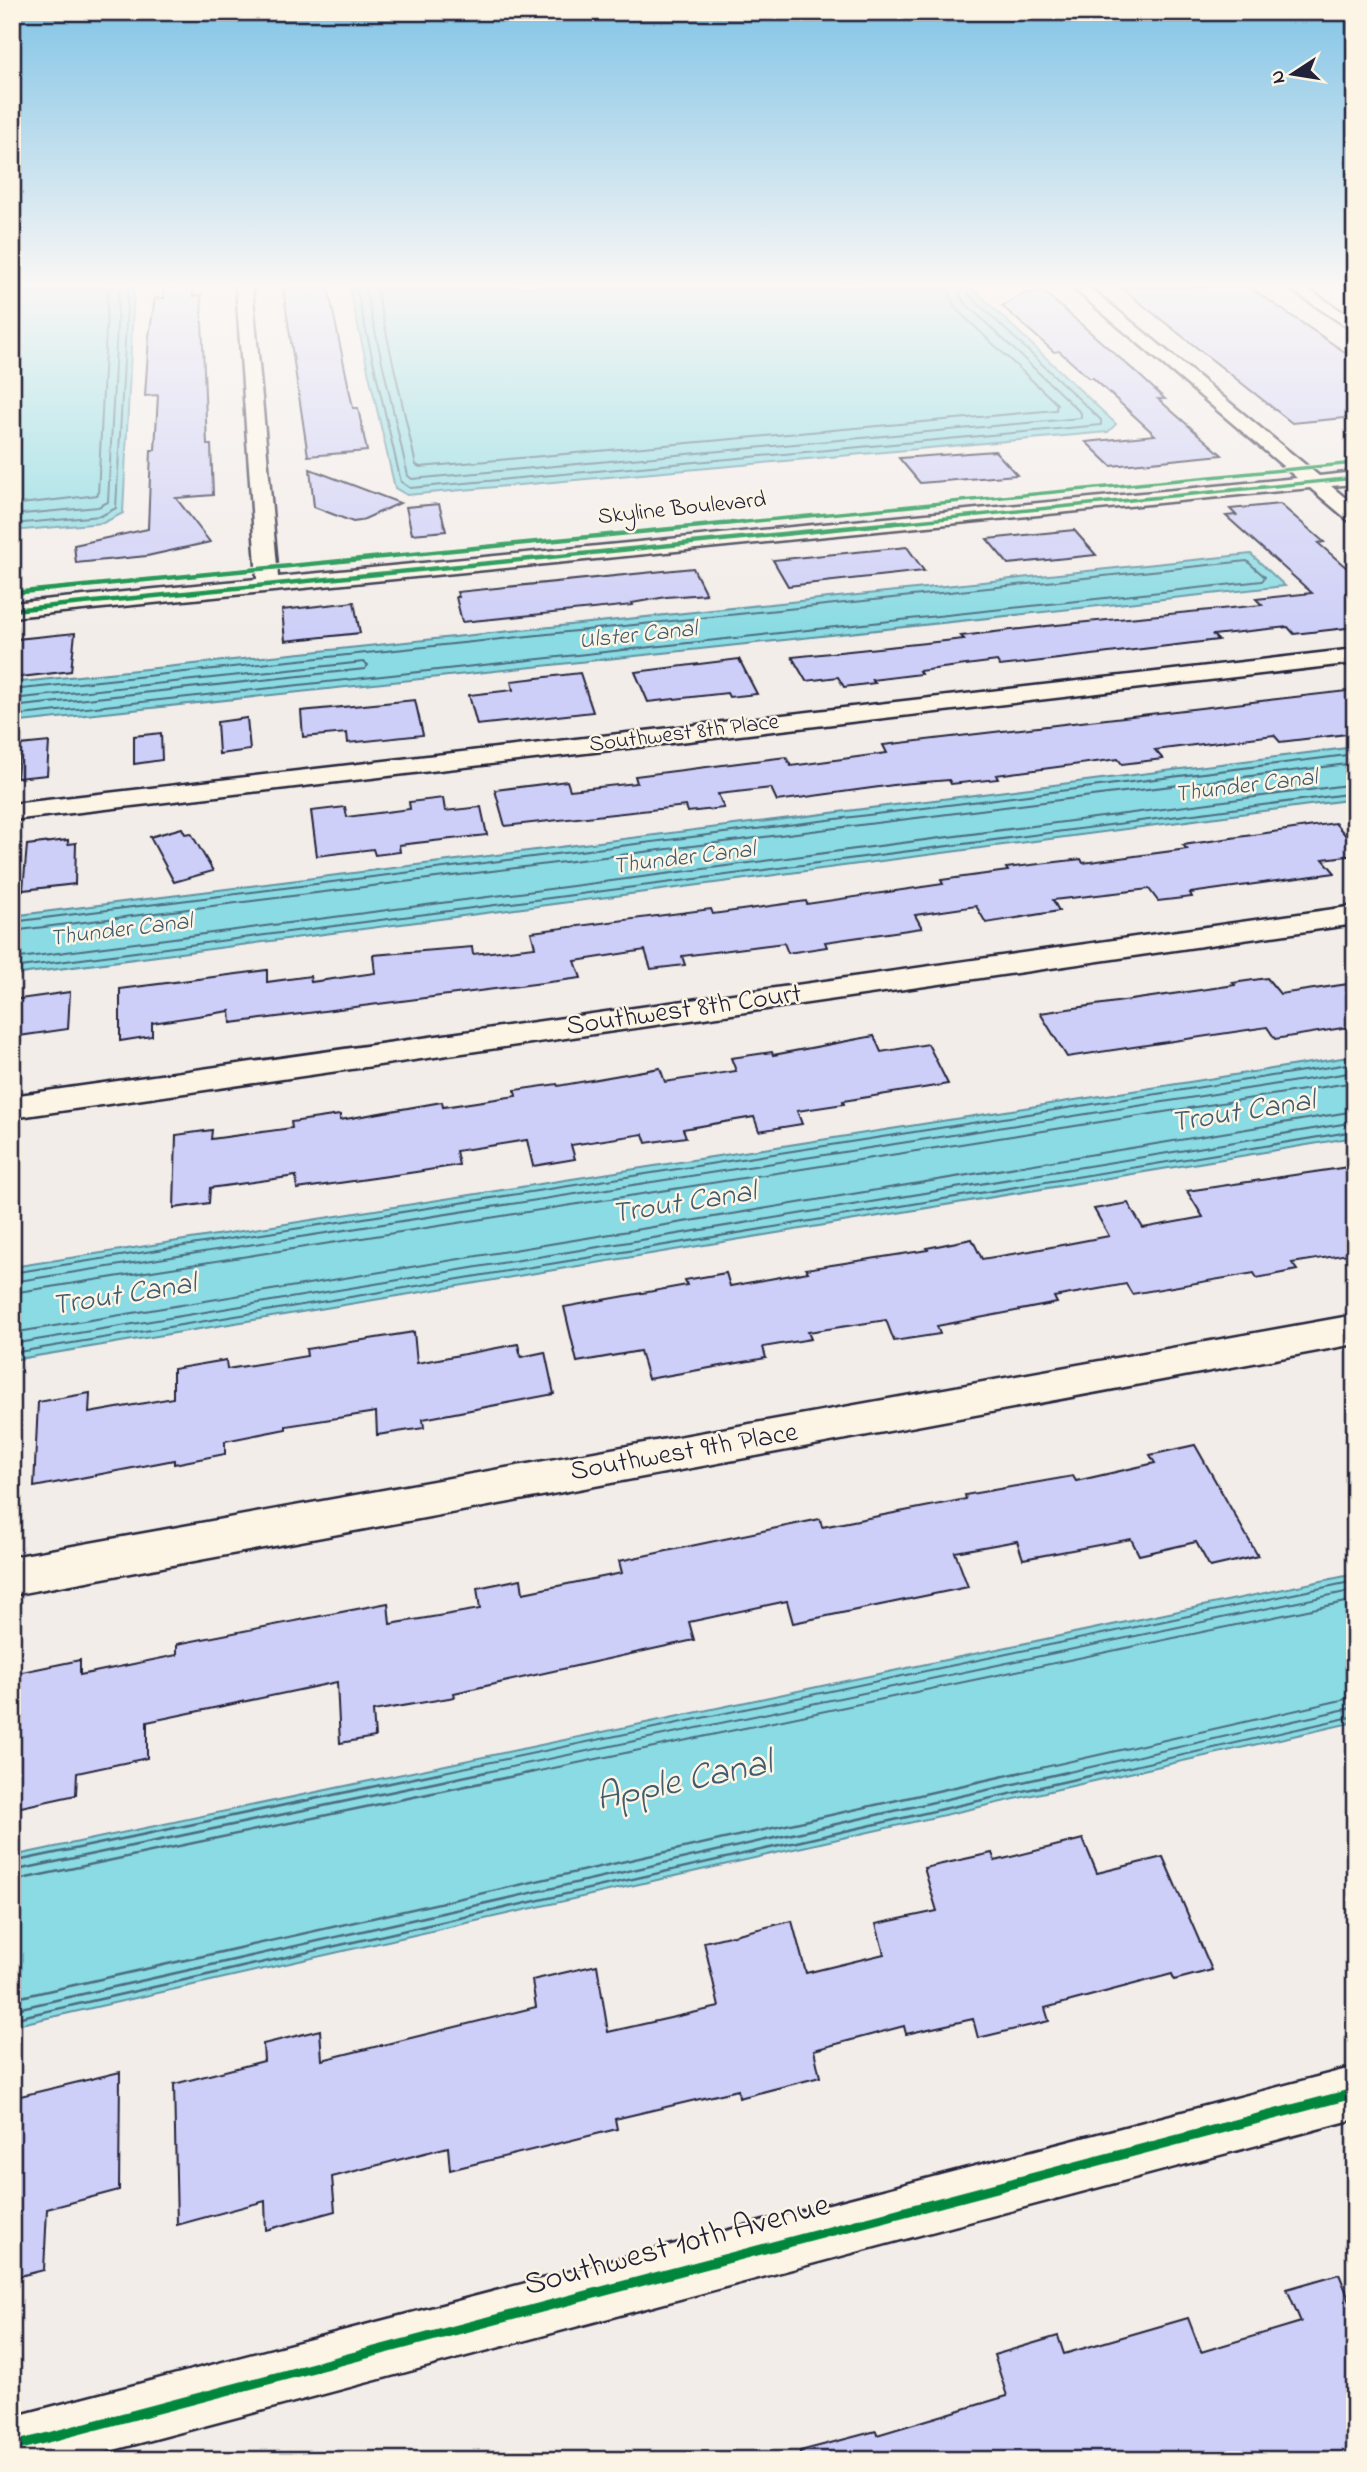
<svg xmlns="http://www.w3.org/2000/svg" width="1367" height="2472" font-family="'Indie Flower',sans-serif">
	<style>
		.water { fill: #8adbe3; stroke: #6091a0; stroke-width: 2 }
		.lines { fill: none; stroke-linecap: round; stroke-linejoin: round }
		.shore-far1 { stroke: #4c6c7e; stroke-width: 2 }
		.shore { stroke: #4c6c7e; stroke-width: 2.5 }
		.building { fill: #cecff8; stroke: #22223b; stroke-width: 2 }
		.minor-casing { stroke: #22223b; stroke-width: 5 }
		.minor { fill: #fcf5e5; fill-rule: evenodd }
		.cycleway-far2-casing { stroke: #fcf5e5; stroke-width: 6 }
		.cycleway-far1-casing { stroke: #fcf5e5; stroke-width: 7 }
		.cycleway-casing { stroke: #fcf5e5; stroke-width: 15 }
		.cycleway-far2 { stroke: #00873e; stroke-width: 3.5 }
		.cycleway-far1 { stroke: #00873e; stroke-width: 4.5 }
		.cycleway { stroke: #00873e; stroke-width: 10 }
		.labels { text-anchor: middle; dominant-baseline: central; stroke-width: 5; stroke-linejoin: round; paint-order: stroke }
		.far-street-label { font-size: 23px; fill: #22223b; stroke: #fcf5e5 }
		.far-water-label { font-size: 24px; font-style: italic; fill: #415a6d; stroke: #fcf5e5 }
		.street-label { font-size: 28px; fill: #22223b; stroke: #fcf5e5 }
		.water-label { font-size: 30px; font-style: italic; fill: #415a6d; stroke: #fcf5e5 }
		.near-street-label { font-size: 33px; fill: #22223b; stroke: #fcf5e5 }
		.near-water-label { font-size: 37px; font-style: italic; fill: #415a6d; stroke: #fcf5e5 }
	</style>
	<rect width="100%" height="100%" fill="#f3ede9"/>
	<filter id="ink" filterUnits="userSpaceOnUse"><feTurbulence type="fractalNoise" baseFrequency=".0143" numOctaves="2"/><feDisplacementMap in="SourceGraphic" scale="14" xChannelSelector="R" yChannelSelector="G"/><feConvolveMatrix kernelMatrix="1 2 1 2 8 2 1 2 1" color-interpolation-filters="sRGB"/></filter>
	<g filter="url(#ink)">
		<path class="water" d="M12,287h122l-11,226 -20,10 -91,8z
			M349,287h622l145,137 -8,8 -701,63 -12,-7z
			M1251,554l34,32 -1273,137v-40z
			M1355,747v52l-1343,176v-59z
			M1355,1056v81l-1343,223v-93z
			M1355,1574v148l-1343,304v-170z"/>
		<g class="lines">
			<path class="shore-far1" d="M356,287l45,195 9,6 691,-63v-5l-132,-125 -2,-8
				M365,287l43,189 4,3 669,-61v-5l-118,-112 -5,-14
				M376,287l40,178 4,2 636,-57 1,-6 -102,-96 -8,-21
				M12,505l86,-10 10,-208
				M12,515l86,-8 10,-5 11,-215
				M12,524l89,-8 15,-8 12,-221
				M12,690l1235,-129 18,16 -3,4 -1250,135
				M12,699l352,-37 4,3 -3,4 -353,38
				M12,922l1343,-168
				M12,931l1343,-168
				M12,959l1343,-175
				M12,968l1343,-175
				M12,1273l1343,-210
				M12,1282l1343,-210
				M12,1293l1343,-211
				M12,1333l1343,-222
				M12,1344l1343,-222
				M12,1353l1343,-222
				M434,1774l921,-193
				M477,1774l878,-184
				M525,1774l830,-174
				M1014,1774l341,-77
				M1060,1774l295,-67
				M1099,1774l256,-58"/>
			<path class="shore" d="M12,1862l431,-90
				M12,1871l474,-99
				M12,1881l521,-109
				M12,1999l1010,-227
				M12,2010l1055,-238
				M12,2019l1095,-247"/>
		</g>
		<path class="building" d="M164,287h28l1,9 8,-1 6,150h4l2,50 -37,3 34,44 -63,14 -71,7 -2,-18 74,-16 3,-79h4l3,-55 -13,1 4,-60 6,-38h9z
			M328,287l25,121h5l9,43 -59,5 -25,-167z
			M1120,287h129l106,72v58l-63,6z
			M1044,292l94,82 27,25h-7l64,56 -111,11 -25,-24 69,-7 -62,-57h-4l-30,-27 -5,1 -52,-46 21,-12z
			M995,451l22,24 -97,8 -21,-25z
			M310,469l90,34 -40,18 -7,1 -39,-15z
			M439,504l7,27 -34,3 -6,-27z
			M1280,504l44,38 -6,1 37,32v52l-61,7 -6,-7 -75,8 5,5 -218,26 -3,-5 -78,10 2,3 -49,6 3,3 -31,4 -6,-10 -32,4 -14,-24 172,-18 -3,-3 85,-10 216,-21 -6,-6 56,-6 -86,-77 10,-1 -6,-6z
			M1074,530l22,25 -88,9 -21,-25z
			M907,547l17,24 -136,15 -15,-26z
			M693,568l13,26 -40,3 -34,6 1,2 -171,17 -6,-25h3l-2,-5z
			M354,602l6,31 -75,8 -3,-31z
			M75,633l-4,38 -59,7 5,-39z
			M739,659l18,35 -28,3 -2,-4 -79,9 -13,-30z
			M580,673l13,39 -116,13 -8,-30 44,-5 -2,-9z
			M1355,690v43l-75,9 -6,-7 -119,15 8,9 -41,5 -4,-5 -122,16 2,4 -47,5 -2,-4 -48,4 -124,17 -6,-13 -53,6 6,14 -36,4 -2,-6 -181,20 -10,-36 72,-9 3,9 67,-7 -2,-7 151,-19 5,9 96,-13 -4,-8z
			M415,700l8,35 -75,8 -1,-10 -44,4 -2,-26z
			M247,718l3,32 -31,4 -2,-32z
			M161,733l1,27 -28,4v-28z
			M49,742l-2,33 -30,3 3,-33z
			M443,798l2,13 36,-4 6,28 -88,10 1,7 -25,3 -2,-6 -56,7 -6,-45 34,-4 2,10 63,-8 -1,-7z
			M1335,823l20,23v9l-32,4 12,14 -145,20 2,4 -34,4 -9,-12 -96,11 6,11 -73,12 -10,-17 -61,9 7,13 -97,14 2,5 -39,6 -4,-10 -102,13 3,9 -34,4 -6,-19 -70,11 6,17 -350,45 -1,-12 -78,12v13l-32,5v-52l147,-19v12l43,-6 1,6 64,-9 -2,-18 99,-8 1,7 62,-7 -4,-15 180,-23 2,5 93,-13 1,3 136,-20 -2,-4 67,-9 -2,-3 75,-9 2,4 104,-14 -4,-4z
			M182,828l3,6 6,-1 22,38 -39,11 -24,-45z
			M68,840v4l8,-1 -1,41 -52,6 4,-45z
			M1267,978l13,16 75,-11v43l-80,13 -8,-12 -200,30 -27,-44 195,-28 -2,-2z
			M70,992l-2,37 -56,8v-37z
			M874,1036l7,16 47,-8 20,40 -105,17 1,3 -47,7 5,13 -43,7 -5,-14 -71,12 3,8 -40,6 -3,-9 -72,11 4,14 -42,7 -6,-26 -71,11 3,14 -43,7 -119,17 -1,-13 -86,12 -1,15 -35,5 2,-73 36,-5 -1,9 81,-11 -1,-6 49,-7v5l102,-18 1,5 73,-11 -1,-6 42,-6 1,2 102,-18 5,14 71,-11 -5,-13 41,-6 1,3z
			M1355,1166v87l-63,10 5,7 -40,8 -3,-5 -122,21 -6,-10 -72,13 3,6 -120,23 3,8 -46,7 -8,-21 -78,12 3,7 -48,8 3,11 -118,21 -8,-28 -63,11 -13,-55 123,-22 -2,-5 41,-7 4,13 78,-14 -2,-3 122,-19 -1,-2 45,-9 10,20 48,-8 79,-15 -15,-27 34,-6 15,25 60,-11 -16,-26z
			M414,1332l3,31 101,-19 3,13 24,-5 9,42 -131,25 1,9 -47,7 -1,-23 -90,14v3l-61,12v13l-51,10v-4l-140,27 4,-85 52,-9 -1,20 84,-15v-29l53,-9 1,9 80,-13 -1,-7z
			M1195,1445l63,111 -48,11 -14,-25 -57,13 -8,-16 -108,20 -6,-18 -62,11 13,35 -175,36 -6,-22 -98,21 5,18 -240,53 1,4 -82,14 2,26 -35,6 -3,-61 -190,40v36l-70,15 -1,22 -64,14v-135l68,-14v15l97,-20v-11l211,-41 2,21 90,-15 -3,-21 44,-9 2,14 99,-20 -3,-12 201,-42 2,8 144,-28 -1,-4 108,-19 3,5 79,-18 -5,-8z
			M1083,1839l14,34 66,-16 49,113 -38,10 -2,-6 -127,34 4,13 -71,17 -5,-19 -67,15 -2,-8 -90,24 6,27 -81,21 -1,-8 -123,29 2,10 -167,41 -2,-23 -116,30 3,34 -69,19 -1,-29 -88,24 -3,-141 90,-23 -1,-17 57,-14 2,30 214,-53 -4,-27 65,-15 11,67 111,-25 -15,-65 88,-21 14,52 78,-19 -8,-30 61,-13 -13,-43 68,-15 3,8z
			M120,2072l-1,118 -72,19 -3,61 -32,8v-180z
			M1339,2274l16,39v147h-554l-1,-9 76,-20 1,4 130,-39 -13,-41 64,-19 6,18 124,-36 13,34 100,-30 -14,-33z"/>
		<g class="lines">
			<defs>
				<path id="minor" d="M236,287h16l26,290 1019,-99 -225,-191h17l230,189 36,-4v12l-24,2 24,20v16l-7,-2 -38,-32 -1298,129v-14l245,-24z
					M1287,287h18l50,33v12z
					M1355,649v14l-1343,157v-16z
					M1355,906v18l-1343,194v-22z
					M1355,1315v29l-1343,251v-38z
					M1355,2067v52l-1279,341h-64v-43z"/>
			</defs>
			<use href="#minor" class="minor-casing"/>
			<use href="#minor" class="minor"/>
			<defs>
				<path id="cycleway-far2" d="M725,524l630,-61
					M887,524l468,-46"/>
				<path id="cycleway-far1" d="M12,593l731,-71
					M12,610l893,-88"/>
				<path id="cycleway" d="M12,2447l1343,-354"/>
			</defs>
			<use href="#cycleway-far2" class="cycleway-far2-casing"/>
			<use href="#cycleway-far1" class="cycleway-far1-casing"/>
			<use href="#cycleway" class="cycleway-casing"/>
			<use href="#cycleway-far2" class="cycleway-far2"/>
			<use href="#cycleway-far1" class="cycleway-far1"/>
			<use href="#cycleway" class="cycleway"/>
		</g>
	</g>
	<linearGradient id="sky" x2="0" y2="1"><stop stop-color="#82c4e6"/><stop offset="0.45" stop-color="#faf7f5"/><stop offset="1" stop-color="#faf7f5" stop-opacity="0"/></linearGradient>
	<rect width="1367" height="633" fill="url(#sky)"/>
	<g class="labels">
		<g class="far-street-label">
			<text transform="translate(682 509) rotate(-6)">Skyline Boulevard</text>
			<text transform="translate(684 734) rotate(-7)">Southwest 8th Place</text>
		</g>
		<g class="far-water-label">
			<text transform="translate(638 636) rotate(-6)">Ulster Canal</text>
			<text transform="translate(1246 787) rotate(-7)">Thunder Canal</text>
			<text transform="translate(684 859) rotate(-7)">Thunder Canal</text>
			<text transform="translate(121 931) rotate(-7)">Thunder Canal</text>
		</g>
		<g class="street-label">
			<text transform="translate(684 1011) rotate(-8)">Southwest 8th Court</text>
			<text transform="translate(684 1453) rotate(-10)">Southwest 9th Place</text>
		</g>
		<g class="water-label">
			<text transform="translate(1243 1113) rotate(-9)">Trout Canal</text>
			<text transform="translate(684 1204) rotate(-9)">Trout Canal</text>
			<text transform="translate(124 1296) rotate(-9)">Trout Canal</text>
		</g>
		<g class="near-street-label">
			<text transform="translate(677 2246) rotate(-15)">Southwest 10th Avenue</text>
		</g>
		<g class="near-water-label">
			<text transform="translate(684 1782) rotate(-12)">Apple Canal</text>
		</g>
	</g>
	<rect width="1367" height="2472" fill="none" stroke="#fcf5e5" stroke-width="42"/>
	<rect x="21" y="21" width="1325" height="2430" fill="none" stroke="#22223b" stroke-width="2.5" filter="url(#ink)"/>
	<g transform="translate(1293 74) rotate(258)" stroke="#fcf5e5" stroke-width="5" paint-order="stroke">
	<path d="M0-5L12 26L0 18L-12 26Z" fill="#22223b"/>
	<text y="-10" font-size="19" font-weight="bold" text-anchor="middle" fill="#22223b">N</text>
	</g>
</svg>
